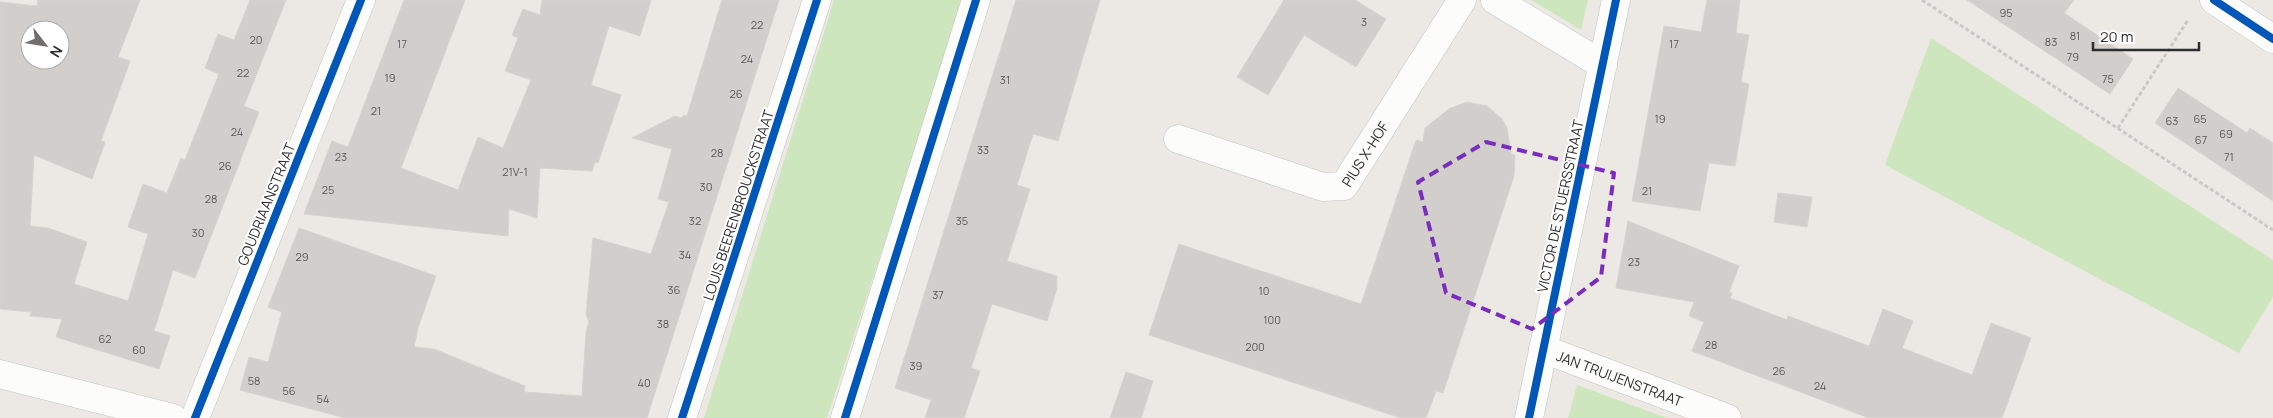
<svg xmlns="http://www.w3.org/2000/svg" width="2273" height="418" font-family="Manrope,sans-serif">
	<style>
		.green { fill: #cee6be }
		.building { fill: #d1cecb; stroke: #d7d4d0; fill-rule: evenodd }
		.lines { fill: none; stroke-linecap: round; stroke-linejoin: round }
		.minor-casing { stroke: #c5c4c5; stroke-width: 29 }
		.tertiary-casing { stroke: #c5c4c5; stroke-width: 29 }
		.path { stroke: #c9c9c8; stroke-width: 3; stroke-dasharray: 4 2.5; stroke-linecap: butt }
		.minor { stroke: #fcfcfb; stroke-width: 28 }
		.tertiary { stroke: #fcfcfb; stroke-width: 28 }
		.cycleway-casing { stroke: #fff; stroke-width: 11 }
		.cycleway { stroke: #0057b8; stroke-width: 8 }
		.marked { fill: none; stroke: #7b2cbf; stroke-width: 4; stroke-dasharray: 10 6; stroke-linejoin: round }
		.labels { text-anchor: middle; dominant-baseline: central; stroke-width: 4; stroke-linejoin: round; paint-order: stroke }
		.number-label { font-size: 11px; fill: #585857 }
		.street-label { font-size: 14px; fill: #2e2e2e; stroke: #fff }
	</style>
	<rect width="100%" height="100%" fill="#ece8e4"/>
	<path class="green" d="M834,0h130l-137,418h-123z
		M1531,0h57l-7,30z
		M1931,38l342,222v37l-34,56 -354,-188z
		M1577,385l90,33h-99z"/>
	<path class="building" d="M38,0h102l-22,57 12,4 -29,80 4,1 -13,37 -58,-24 -4,71 18,2 39,14 -13,42 54,17 20,-67 -20,-7 15,-43 24,9 14,-35 4,2 34,-86 -14,-6 13,-34 16,6 16,-40h36l-42,106 15,6 -64,166 -22,-8 -19,61 16,5 -11,33 -103,-32 6,-18 -32,-3 1,-4 -31,-3v-307l37,4zM30,30h30v30h-30z
		M404,0h61l-64,168 57,22 20,-53 25,11 28,-68 -26,-9 13,-33 -6,-3 11,-26 17,6 2,-15h109l-11,36 -31,-10 -18,59 30,10 -23,68 -3,-1 -3,9 -52,-3 -3,50 -28,-9 -1,27 -204,-22 28,-73 16,6z
		M722,0h57l-132,418h-302l-105,-28 9,-33 19,5 14,-50 -14,-5 31,-79 137,48 -18,52 -4,19 20,2 91,37 -1,6 58,4 4,-64 3,-10 -3,-8 7,-76 58,16 18,-52 -11,-3 14,-50 -40,-11 43,-22 7,2 2,-3 3,1z
		M1016,0h84l-42,141 -25,-7 -16,51 13,4 -23,72 50,15v12l-10,33 -55,-17 -21,64 9,3 -16,47h-39l6,-18 -36,-12z
		M1284,0h71l31,19 -30,48 -52,-32 -36,60 -31,-18z
		M1707,0h33l-4,33 13,2 -8,47 8,2 -14,82 -26,-3 -9,48 -68,-10 32,-175 37,6z
		M1967,0h107l-10,13 69,46 -23,35z
		M2178,88l69,45 3,-5 23,15v58l-118,-78z
		M1467,102l20,4 15,13 5,9 4,26 4,1 -1,21 -71,217 -7,-2 -10,27h-25l-252,-83 30,-91 182,60 55,-164 7,2 2,-14 24,-19z
		M1778,193l34,4 -5,30 -33,-5z
		M1628,221l111,45 -10,26 3,1 -2,5 57,22 1,-4 81,30 14,-37 30,12 -11,27 70,27 19,-52 40,15 -29,80h-133l-177,-67 12,-29 -15,-6 5,-14 -78,-14z
		M1126,372l27,9 -12,37h-31z"/>
	<g class="lines">
		<defs>
			<g id="minor">
				<path d="M1495,0l108,65"/>
				<path id="s1" d="M1178,139l145,48 21,-1 118,-186"/>
				<path id="s2" d="M1543,349l184,69"/>
				<path d="M0,374l173,44"/>
				<path d="M195,418l166,-418"/>
				<path d="M682,418l135,-418"/>
				<path d="M845,418l131,-418"/>
			</g>
			<path id="tertiary" d="M2214,0l59,39
				M1529,418l87,-418"/>
		</defs>
		<use href="#minor" class="minor-casing"/>
		<use href="#tertiary" class="tertiary-casing"/>
		<path class="path" d="M1922,0l351,230
			M2118,128l70,-108"/>
		<use href="#minor" class="minor"/>
		<use href="#tertiary" class="tertiary"/>
		<defs>
			<path id="cycleway" d="M2214,0l59,39
				M195,418l166,-418
				M682,418l135,-418
				M845,418l131,-418
				M1529,418l87,-418"/>
		</defs>
		<use href="#cycleway" class="cycleway-casing"/>
		<use href="#cycleway" class="cycleway"/>
	</g>
	<path class="marked" d="M1486,142l128,31 -13,104 -69,52 -86,-36 -28,-111z"/>
	<g class="labels">
		<g class="number-label">
			<text x="2006" y="12">95</text>
			<text x="1364" y="21">3</text>
			<text x="757" y="24">22</text>
			<text x="2075" y="35">81</text>
			<text x="256" y="39">20</text>
			<text x="2051" y="41">83</text>
			<text x="402" y="43">17</text>
			<text x="1674" y="43">17</text>
			<text x="2073" y="56">79</text>
			<text x="747" y="58">24</text>
			<text x="243" y="72">22</text>
			<text x="390" y="77">19</text>
			<text x="2108" y="78">75</text>
			<text x="1005" y="79">31</text>
			<text x="736" y="93">26</text>
			<text x="376" y="110">21</text>
			<text x="1660" y="118">19</text>
			<text x="2200" y="118">65</text>
			<text x="2172" y="120">63</text>
			<text x="237" y="131">24</text>
			<text x="2226" y="133">69</text>
			<text x="2201" y="139">67</text>
			<text x="983" y="149">33</text>
			<text x="717" y="152">28</text>
			<text x="341" y="156">23</text>
			<text x="2229" y="156">71</text>
			<text x="225" y="165">26</text>
			<text x="515" y="171">21V-1</text>
			<text x="706" y="186">30</text>
			<text x="328" y="189">25</text>
			<text x="1647" y="190">21</text>
			<text x="211" y="198">28</text>
			<text x="695" y="220">32</text>
			<text x="962" y="220">35</text>
			<text x="198" y="232">30</text>
			<text x="685" y="254">34</text>
			<text x="302" y="256">29</text>
			<text x="1634" y="261">23</text>
			<text x="674" y="289">36</text>
			<text x="1264" y="290">10</text>
			<text x="938" y="294">37</text>
			<text x="1272" y="319">100</text>
			<text x="663" y="323">38</text>
			<text x="105" y="338">62</text>
			<text x="1711" y="344">28</text>
			<text x="1255" y="346">200</text>
			<text x="139" y="349">60</text>
			<text x="916" y="365">39</text>
			<text x="1779" y="370">26</text>
			<text x="254" y="380">58</text>
			<text x="644" y="382">40</text>
			<text x="1820" y="385">24</text>
			<text x="289" y="390">56</text>
			<text x="323" y="398">54</text>
		</g>
		<g class="street-label">
			<text stroke="none"><textPath href="#s1" startOffset="212">PIUS X-HOF</textPath></text>
			<text transform="translate(266 204) rotate(-68)">GOUDRIAANSTRAAT</text>
			<text transform="translate(738 205) rotate(-72)">LOUIS BEERENBROUCKSTRAAT</text>
			<text transform="translate(1560 206) rotate(-78)">VICTOR DE STUERSSTRAAT</text>
			<text stroke="none"><textPath href="#s2" startOffset="82">JAN TRUIJENSTRAAT</textPath></text>
		</g>
	</g>
	<g transform="translate(45 45) rotate(121)"><circle r="24" fill="#ffffff" stroke="#ababab"/>
	<path d="M0-4L9 19L0 12L-9 19Z" fill="#706f6e"/>
	<text y="-8" font-size="14" font-weight="bold" text-anchor="middle" fill="#2e2e2e">N</text>
	</g>
	<path d="M2093 42v8h106v-8" fill="none" stroke="#2e2e2e" stroke-width="2.5"/>
	<text x="2100" y="42" font-size="15" fill="#2e2e2e" stroke="#ffffff" stroke-width="4" paint-order="stroke">20 m</text>
</svg>
